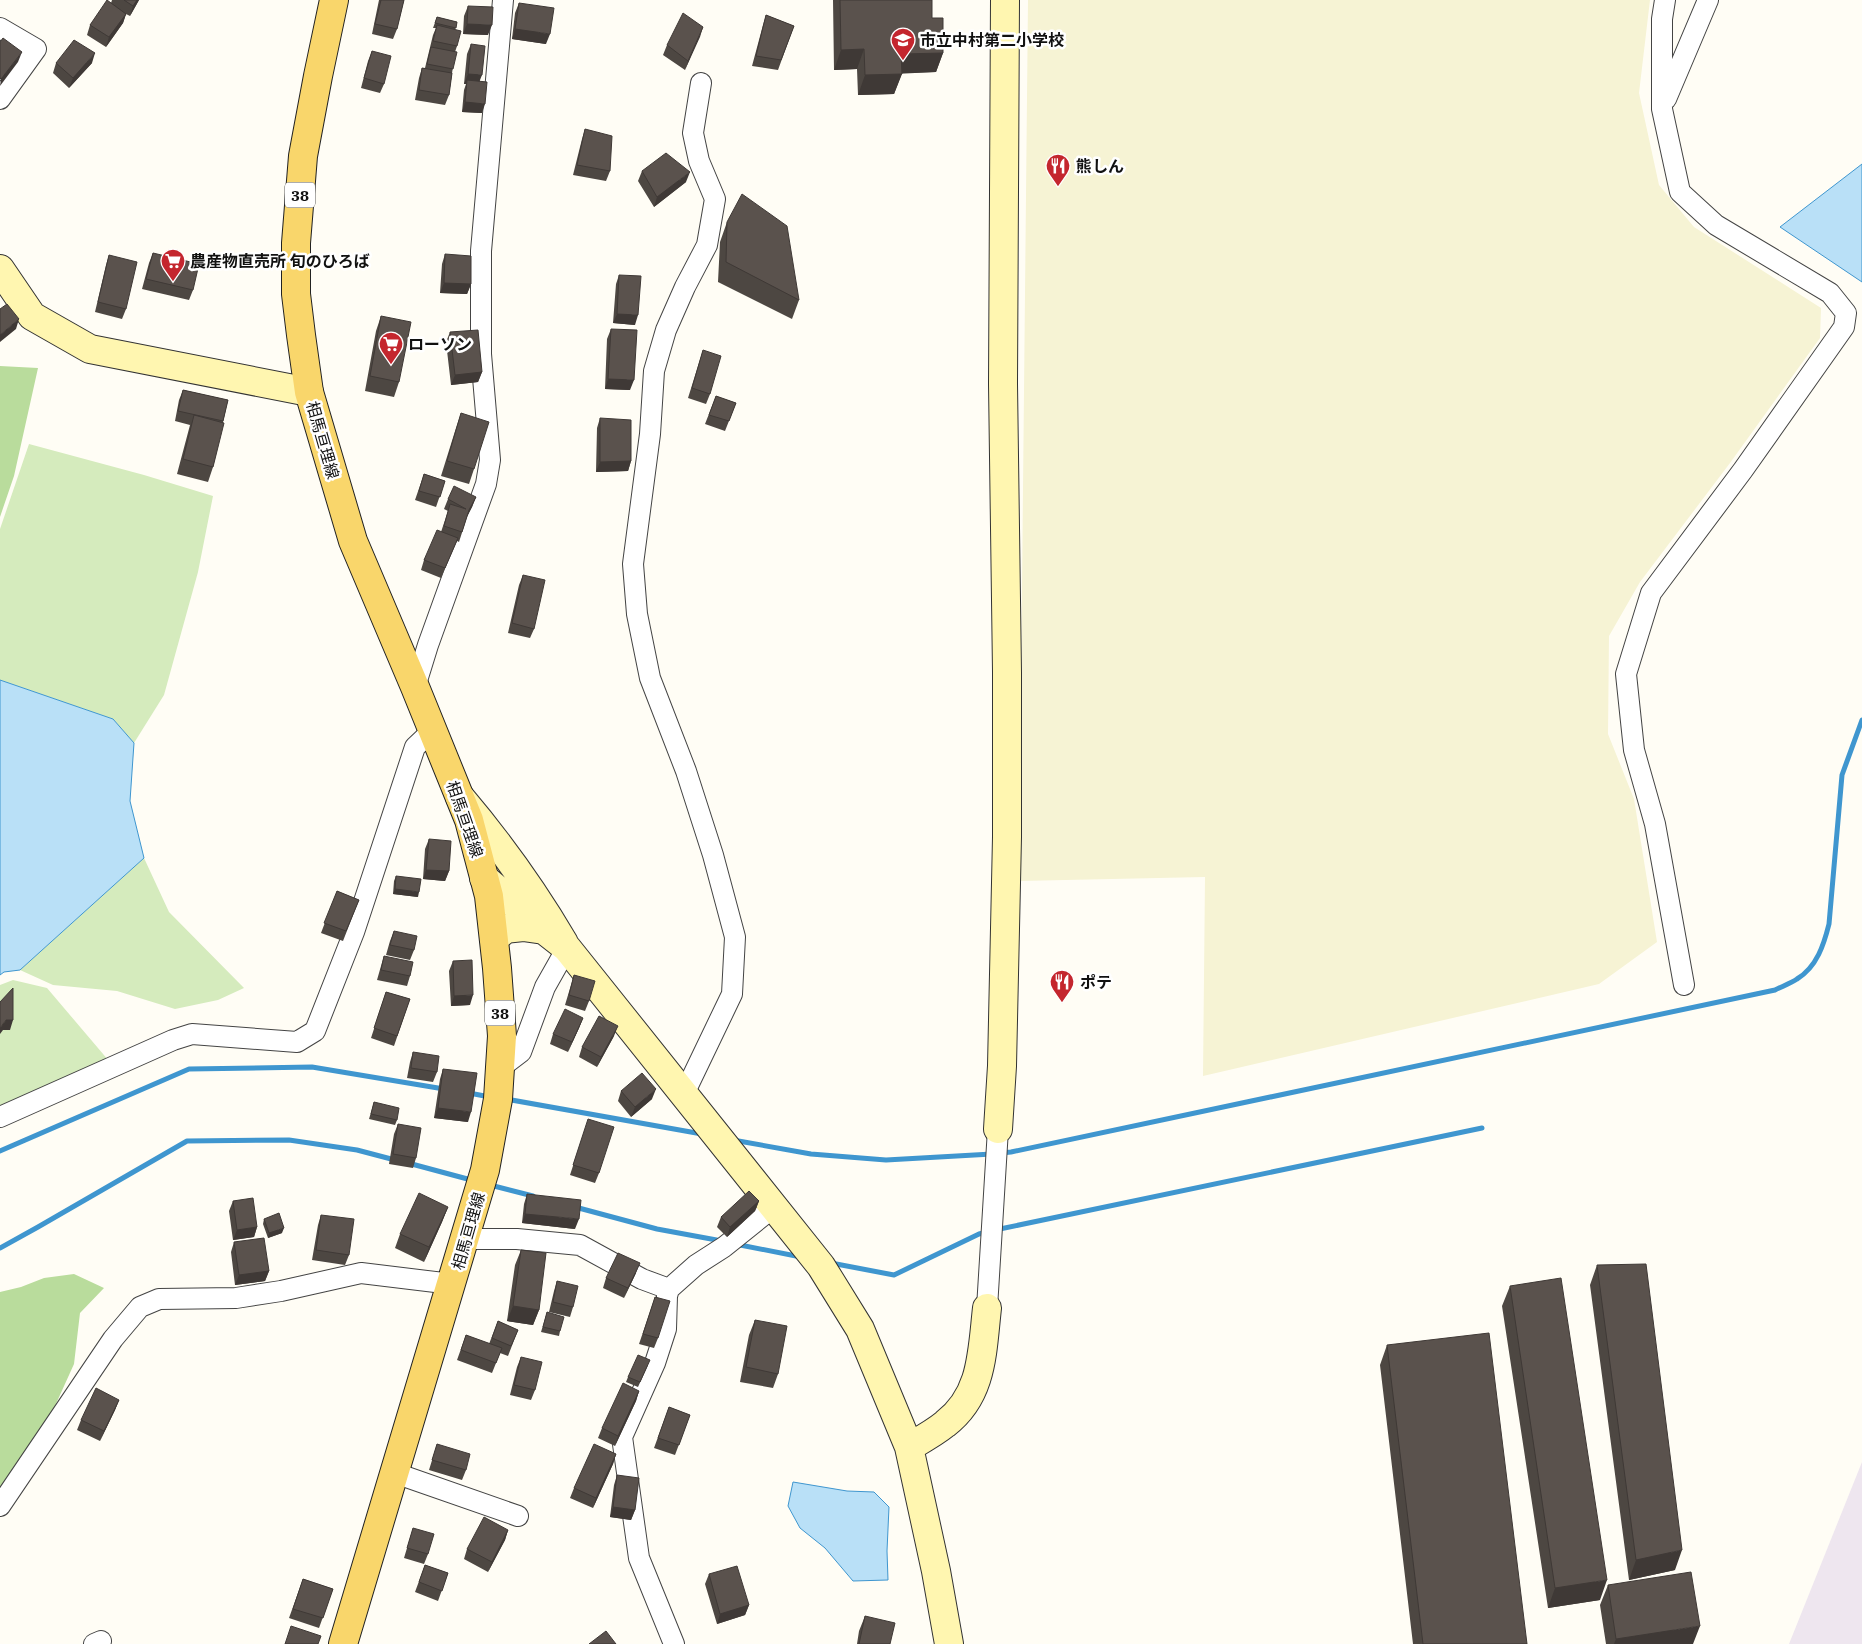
<svg xmlns="http://www.w3.org/2000/svg" width="1862" height="1644" font-family="'IBM Plex Serif','Noto Sans JP',serif">
	<style>
		.industrial { fill: #eee6ef }
		.farmland { fill: #f6f3d4 }
		.green { fill: #d5ebbd }
		.forest { fill: #b9dc9c }
		.water { fill: #b9e0f7; stroke: #3f96cf }
		.lines { fill: none; stroke-linecap: round; stroke-linejoin: round }
		.stream { stroke: #3f96cf; stroke-width: 5 }
		.street-casing { stroke: #444; stroke-width: 22 }
		.secondary-casing { stroke: #333; stroke-width: 30 }
		.primary-casing { stroke: #222; stroke-width: 30 }
		.street { stroke: #fff; stroke-width: 20 }
		.secondary { stroke: #fff6b0; stroke-width: 28 }
		.primary { stroke: #f9d66b; stroke-width: 28 }
		.wall { fill: #4d4742 }
		.shaded-wall { fill: #3f3936 }
		.building { fill: #5a524d; stroke: #3f3936 }
		.labels { text-anchor: middle; dominant-baseline: central; stroke-width: 5; stroke-linejoin: round; paint-order: stroke }
		.shield { fill: #fff; stroke: #585858; stroke-width: 1 }
		.shield-label { font-size: 15px; font-weight: bold; fill: #111 }
		.poi-label { font-size: 16px; font-weight: bold; fill: #111; stroke: #fff; text-anchor: start }
		.street-label { font-size: 16px; fill: #111; stroke: #fff }
	</style>
	<rect width="100%" height="100%" fill="#fffdf5"/>
	<path class="industrial" d="M1862,1462v182h-73z"/>
	<path class="farmland" d="M1028,0h622l-11,93 20,92 35,42 127,81 -1,30 -90,125 -90,119 -31,54 -1,98 26,65 23,143 -58,42 -396,92 2,-199 -186,4z"/>
	<path class="green" d="M29,444l115,31 69,21 -15,76 -34,123 -30,48 -21,-24 -113,-39v-151z
		M144,858l25,54 75,76 -26,12 -43,9 -58,-18 -64,-6 -33,-15z
		M13,980l34,8 62,73 -109,48v-124z"/>
	<path class="forest" d="M0,366l38,2 -24,108 -14,41z
		M74,1274l30,14 -24,25 -6,51 -19,42 -55,89v-203l21,-5 23,-9z"/>
	<path class="water" d="M1862,164v118l-82,-55z
		M0,680l113,39 21,24 -4,58 14,57 -124,112 -16,2 -4,3z
		M793,1482l54,9 27,1 15,15 -2,44 1,29 -35,1 -28,-33 -25,-20 -12,-22z"/>
	<g class="lines">
		<path class="stream" d="M469,1093l21,4
			M506,1099l196,35
			M733,1140l78,14 75,6 106,-6
			M0,1151l189,-82 123,-2 132,22
			M1001,1153l10,-1 764,-162c8,-4 16,-7 22,-11 20,-12 27,-35 32,-55l13,-149 20,-55
			M408,1163l67,18
			M490,1185l43,11
			M575,1207l82,22 65,12
			M995,1230l487,-102
			M735,1244l66,13
			M0,1248l38,-21 149,-86 102,-1 68,10 38,10
			M831,1263l63,12 85,-41 8,-2"/>
		<defs>
			<path id="street" d="M1665,0l-3,19v90l18,83 36,33 114,68 16,20 -2,14 -101,143 -92,123 -25,81 8,76 21,74 29,161
				M0,28l36,21 -36,50
				M1666,99l42,-99
				M415,687l13,-42 58,-161 4,-24 -9,-106v-103l22,-251
				M500,1068l21,-16 24,-65 22,-39
				M684,1094l48,-100 3,-57 -22,-82 -27,-84 -36,-93 -13,-64 -4,-50 17,-130 4,-63 12,-41 19,-43 22,-42 8,-46 -16,-38 -6,-28 8,-50
				M0,1117l173,-77 19,-6 105,8 18,-11 39,-99 61,-185 18,-17
				M465,1239h52l63,6 62,34 27,10
				M987,1308l11,-179
				M395,1473l123,43
				M0,1506l113,-167 27,-32 19,-8 77,-1 45,-7 80,-18 91,11
				M94,1644l7,-3
				M674,1644l-35,-86 -17,-121 33,-74 11,-34 1,-33 2,-7 27,-24 28,-18 51,-41"/>
			<path id="secondary" d="M0,269l32,47 58,33 219,43
				M460,797c39,46 74,95 104,146
				M484,878l60,52
				M494,938l12,-9 17,-2 21,3 23,18 254,318 39,63 49,118
				M998,1129l4,-63 5,-229v-165l-4,-288 2,-384
				M949,1644l-13,-73 -27,-124c12,-7 25,-14 36,-23 38,-29 37,-72 42,-116"/>
			<path id="primary" d="M334,0l-16,76 -15,80 -7,87v51l5,41 8,57 44,149 62,146 54,133 20,76 8,72 5,68 -4,63 -13,71 -142,474"/>
		</defs>
		<use href="#street" class="street-casing"/>
		<use href="#secondary" class="secondary-casing"/>
		<use href="#primary" class="primary-casing"/>
		<use href="#street" class="street"/>
		<use href="#secondary" class="secondary"/>
		<use href="#primary" class="primary"/>
	</g>
	<path class="wall" d="M112,0h27l-9,16 -4,-2 -3,9 -17,24 -19,-12 3,-10 21,-22z
		M379,0h25l-7,29 -4,10 -21,-5z
		M833,0h99v18l11,35 -7,19 -34,1 -8,21 -36,1 -1,-26 -23,1z
		M519,3l27,41 -34,-5 3,-26z
		M468,6l20,29 -25,-1 1,-18z
		M766,15l28,11 -16,44 -26,-4 11,-41z
		M437,17l20,5 -2,8 2,16 -2,6 -6,43 -4,10 -30,-5 4,-22 3,-10h3l8,-33 3,-7h-3z
		M703,27l-18,43 -22,-15 4,-10z
		M471,44l9,38 2,31 -20,-1 2,-22 2,-6h-2l3,-30z
		M372,51l12,33 -4,9 -19,-5 7,-27z
		M56,63h36l-23,25 -16,-15z
		M585,129l25,42 -4,10 -33,-6 9,-36z
		M642,171l44,11 -32,25 -16,-26z
		M727,222l72,78 -7,19 -74,-37 2,-40z
		M153,253l40,37 -4,10 -47,-11 7,-26z
		M445,254l26,30 -4,10 -27,-1 2,-29z
		M109,255l17,54 -4,10 -27,-7 11,-47z
		M619,275l16,50 -22,-2 3,-39z
		M381,316l18,66 -5,15 -29,-6 11,-60z
		M611,329l19,61 -25,-1 2,-50z
		M450,332l32,40 -4,10 -27,3 -5,-43z
		M703,350l7,44 -4,10 -18,-6z
		M183,390l45,10 -15,67 -5,15 -31,-8 13,-49 -15,-4 4,-21z
		M716,396l20,7 -11,28 -20,-7z
		M461,413l13,56 -5,15 -28,-8 15,-48z
		M600,418l31,43 -3,10 -32,1 1,-44z
		M424,474l21,7 -9,26 -21,-7z
		M476,497l-4,10 -5,10 -8,25 -2,-1 -16,37 -20,-8 3,-10 17,-28 7,-21 -4,-2 4,-10z
		M523,575l11,54 -4,9 -22,-5 11,-48z
		M429,839l20,32 -4,10 -22,-2 2,-30z
		M396,876l22,21 -25,-3 1,-13z
		M337,891l22,9 -16,41 -22,-8z
		M394,931l20,19 -4,10 -24,-5 4,-14z
		M384,956l26,20 -3,10 -30,-6 4,-14z
		M453,961l17,44 -19,1 -2,-35z
		M574,975l15,26 -4,10 -20,-6z
		M386,992l24,7 -16,47 -23,-8z
		M583,1018l-4,10 -11,24 -18,-8 3,-10z
		M614,1036l-17,31 -18,-10 3,-10z
		M413,1052l24,20 -4,10 -26,-4 3,-16z
		M443,1069l25,53 -34,-4 6,-39z
		M621,1091l31,8 -21,18 -13,-16z
		M374,1102l23,18 -2,5 -26,-6z
		M398,1124l18,34 -3,10 -24,-4 5,-30z
		M585,1129l14,44 -4,10 -25,-8z
		M527,1194l48,35 -53,-6 2,-19z
		M233,1201l24,26 -3,10 -21,3 -4,-29z
		M759,1201l-4,10 -28,26 -10,-10 4,-10z
		M448,1207l-6,15 -18,40 -29,-14 5,-14z
		M321,1215l28,40 -4,10 -33,-5 6,-35z
		M264,1219l18,14 -14,5 -5,-14z
		M234,1242l35,29 -4,10 -30,4 -4,-33z
		M521,1250l18,60 -6,15 -26,-4 8,-56z
		M1597,1265l78,305 -46,10 -39,-295z
		M636,1273l-12,25 -21,-10 3,-10z
		M557,1281l16,26 -3,10 -21,-5 5,-21z
		M1510,1286l90,314 -52,8 -46,-302z
		M655,1297l3,41 -4,10 -15,-4z
		M547,1312l13,19 -1,5 -18,-4z
		M755,1320l23,54 -5,14 -33,-6 9,-47z
		M498,1321l20,9 -10,26 -8,-3 -8,20 -35,-13 9,-25 23,9z
		M1387,1345l140,299h-114l-33,-279z
		M521,1357l14,33 -4,10 -21,-5 7,-28z
		M648,1365l-10,22 -12,-5 2,-5z
		M639,1391l-3,10 -21,45 -17,-8 4,-10z
		M119,1400l-4,10 -15,31 -23,-11 4,-10z
		M669,1407l21,8 -15,40 -21,-7z
		M437,1444l29,26 -4,10 -33,-10z
		M616,1454l-3,10 -20,44 -23,-10 4,-10z
		M617,1475l18,35 -4,10 -21,-3 4,-32z
		M413,1528l15,26 -4,10 -20,-6z
		M508,1530l-3,10 -17,32 -24,-13 3,-10z
		M425,1565l23,8 -10,28 -23,-9z
		M709,1574l40,31 -4,10 -28,9 -12,-40z
		M303,1579l30,10 -14,39 -30,-10z
		M1608,1585l85,59h-87l-6,-39z
		M865,1616l25,28h-33l2,-13z"/>
	<path class="shaded-wall" d="M137,0h2l-9,16 3,-10z
		M126,14l-3,9 -17,24 3,-10z
		M467,24l25,1 -4,10 -25,-1z
		M703,27l-3,10 -15,33 3,-9z
		M515,29l35,5 -4,10 -34,-5z
		M864,49l-7,20 -23,1 7,-20z
		M22,52l-4,10 -18,24 1,-7z
		M95,53l-3,10 -23,25 4,-10z
		M943,53l-7,19 -42,2 7,-20z
		M468,74l14,1 -4,10 -11,-5 -1,4h-2z
		M902,74l-8,20 -36,1 7,-20z
		M465,102l20,2 -3,9 -20,-1z
		M690,172l-4,10 -32,25 3,-10z
		M444,283l27,1 -4,10 -27,-1z
		M617,314l21,1 -3,10 -22,-2z
		M19,319l-3,10 -16,13v-7z
		M482,372l-4,10 -27,3 4,-10z
		M608,379l26,1 -4,10 -25,-1z
		M631,461l-3,10 -32,1 4,-10z
		M476,497l-4,10 -7,13 4,-10z
		M426,870l23,1 -4,10 -22,-2z
		M395,889l24,3 -1,5 -25,-3z
		M473,995l-3,10 -19,1 3,-10z
		M583,1018l-4,10 -11,24 4,-10z
		M6,1020h7l-3,10h-7l-3,4v-6z
		M618,1026l-4,10 -17,31 4,-10z
		M656,1089l-4,10 -21,18 4,-10z
		M438,1108l33,4 -3,10 -34,-4z
		M759,1201l-4,10 -28,26 3,-10z
		M448,1207l-6,15 -18,40 5,-15z
		M525,1214l54,5 -4,10 -53,-6z
		M257,1227l-3,10 -21,3 4,-10z
		M284,1228l-2,5 -14,5 1,-5z
		M640,1263l-4,10 -12,25 4,-10z
		M269,1271l-4,10 -30,4 4,-10z
		M513,1306l26,4 -6,15 -26,-4z
		M639,1391l-3,10 -21,45 3,-10z
		M119,1400l-4,10 -15,31 4,-10z
		M616,1454l-3,10 -20,44 3,-10z
		M613,1507l22,3 -4,10 -21,-3z
		M508,1530l-3,10 -17,32 4,-10z
		M1682,1550l-7,20 -46,10 7,-20z
		M1607,1580l-7,20 -52,8 7,-20z
		M749,1605l-4,10 -28,9 3,-10z
		M1700,1626l-7,18h-79l2,-5z"/>
	<path class="building" d="M107,0l19,14 -17,23 -19,-12z
		M124,0h13l-4,6z
		M381,0h23l-7,29 -22,-5z
		M840,0h92v18h11v35l-42,1 1,20 -37,1 -1,-26 -23,1z
		M519,3l35,5 -4,26 -35,-5z
		M468,6l25,1 -1,18 -25,-1z
		M683,13l20,14 -15,34 -21,-16z
		M766,15l28,11 -13,34 -25,-4z
		M437,17l20,5 -1,6 -21,-5z
		M437,25l24,6 -4,15 -24,-5z
		M3,38l19,14 -21,27 -1,-1v-36z
		M74,40l21,13 -22,25 -17,-15z
		M471,44l14,2 -3,29 -14,-1z
		M431,47l26,5 -4,17 -26,-5z
		M372,51l19,5 -7,28 -20,-6z
		M422,68l30,5 -3,22 -30,-5z
		M467,80l20,2 -2,22 -20,-2z
		M585,129l27,7 -2,35 -33,-6z
		M666,153l24,19 -33,25 -15,-26z
		M742,194l45,32 12,74 -73,-38 1,-40z
		M153,253l46,11 -6,26 -47,-11z
		M445,254l26,2v28l-27,-1z
		M109,255l28,7 -11,47 -28,-7z
		M619,275l22,1 -3,39 -21,-1z
		M7,304l12,15 -19,16v-26z
		M381,316l30,6 -12,60 -29,-6z
		M611,329l26,1 -3,50 -26,-1z
		M478,330l4,42 -27,3 -5,-43z
		M703,350l18,6 -11,38 -18,-6z
		M183,390l45,10 -5,21 -45,-10z
		M716,396l20,7 -7,18 -20,-6z
		M461,413l28,9 -15,47 -27,-8z
		M194,415l30,8 -11,44 -30,-8z
		M600,418l31,2v41l-31,1z
		M424,474l21,7 -5,16 -21,-6z
		M454,486l22,11 -7,13 -7,22 -18,-6 6,-22 16,5 -18,-10z
		M437,530l21,8 -13,30 -21,-8z
		M523,575l22,5 -11,49 -22,-6z
		M429,839l22,2 -2,30 -23,-1z
		M396,876l25,3 -2,13 -24,-3z
		M337,891l22,9 -13,31 -22,-8z
		M394,931l23,5 -3,14 -24,-5z
		M384,956l29,6 -3,14 -29,-6z
		M472,960l1,35 -19,1 -1,-35z
		M574,975l21,6 -6,20 -20,-6z
		M13,988v32h-7l-6,8v-26z
		M386,992l24,7 -13,37 -23,-8z
		M565,1009l18,9 -11,24 -19,-8z
		M599,1016l19,10 -17,31 -19,-10z
		M413,1052l26,4 -2,16 -26,-4z
		M443,1069l34,4 -6,39 -33,-4z
		M642,1073l14,16 -21,18 -14,-16z
		M374,1102l25,6 -2,12 -26,-6z
		M588,1119l26,8 -15,46 -26,-8z
		M398,1124l23,4 -5,30 -23,-4z
		M749,1191l10,10 -29,26 -9,-10z
		M419,1193l29,14 -19,40 -29,-13z
		M527,1194l54,6 -2,19 -54,-5z
		M253,1198l4,29 -20,3 -4,-29z
		M279,1213l5,15 -15,5 -5,-14z
		M321,1215l33,4 -5,36 -33,-5z
		M264,1238l5,33 -30,4 -5,-33z
		M521,1250l25,3 -7,57 -26,-4z
		M618,1253l22,10 -12,25 -22,-10z
		M1646,1264l36,286 -46,10 -39,-295z
		M1561,1278l46,302 -52,8 -45,-302z
		M557,1281l21,5 -5,21 -20,-5z
		M655,1297l15,4 -12,37 -15,-4z
		M547,1312l17,5 -4,14 -17,-4z
		M755,1320l32,6 -9,48 -32,-7z
		M498,1321l20,9 -7,16 -19,-8z
		M1489,1333l38,311h-104l-36,-299z
		M466,1335l36,13 -6,15 -35,-13z
		M638,1355l12,5 -10,22 -12,-5z
		M521,1357l21,5 -7,28 -21,-5z
		M623,1383l16,8 -21,45 -16,-8z
		M96,1388l23,12 -15,31 -23,-11z
		M669,1407l21,8 -11,30 -21,-7z
		M437,1444l33,10 -4,16 -34,-10z
		M594,1444l22,10 -20,44 -22,-10z
		M617,1475l22,3 -4,32 -22,-3z
		M484,1517l24,13 -16,32 -25,-13z
		M413,1528l21,6 -6,20 -21,-6z
		M425,1565l23,8 -6,18 -23,-9z
		M737,1566l12,39 -29,9 -11,-40z
		M1691,1572l9,54 -84,13 -8,-54z
		M303,1579l30,10 -10,29 -30,-9z
		M865,1616l30,7 -5,21h-31z
		M291,1626l30,10 -3,8h-33z
		M606,1631l10,13h-27z"/>
	<defs>
		<symbol id="school-pin" viewBox="-11 -11 22 30"><path d="M0 17L-7.5 6A9.5 9.5 0 1 1 7.5 6Z" fill="#c4262e" stroke="#fff"/><path d="M0-5L7-2L0 1L-7-2ZM-4 1L0 2.5L4 1V4Q0 6-4 4Z" fill="#fff"/></symbol>
		<symbol id="restaurant-pin" viewBox="-11 -11 22 30"><path d="M0 17L-7.5 6A9.5 9.5 0 1 1 7.5 6Z" fill="#c4262e" stroke="#fff"/><path d="M-5-6h1v4h1v-4h1v4h1v-4h1v5L-1.5 .5V6h-2V.5L-5-1ZM5-6V6H3V1.5H1.5Q1.5-4 5-6Z" fill="#fff"/></symbol>
		<symbol id="supermarket-pin" viewBox="-11 -11 22 30"><path d="M0 17L-7.5 6A9.5 9.5 0 1 1 7.5 6Z" fill="#c4262e" stroke="#fff"/><path d="M-6-5.5h2.5l.6 2H6L4.5 2H-2.5L-4.4-4H-6ZM-1.5 3.2a1.3 1.3 0 1 0 .1 0ZM3 3.2a1.3 1.3 0 1 0 .1 0Z" fill="#fff"/></symbol>
	</defs>
	<g fill-rule="evenodd">
		<use href="#school-pin" x="889" y="26" width="28" height="38"/>
		<use href="#restaurant-pin" x="1044" y="152" width="28" height="38"/>
		<use href="#supermarket-pin" x="159" y="247" width="28" height="38"/>
		<use href="#supermarket-pin" x="377" y="330" width="28" height="38"/>
		<use href="#restaurant-pin" x="1048" y="968" width="28" height="38"/>
	</g>
	<g class="labels">
		<g class="shield">
			<rect x="285" y="182.5" width="30" height="25" rx="4"/>
			<rect x="485" y="1000.5" width="30" height="25" rx="4"/>
		</g>
		<g class="shield-label">
			<text x="300" y="195">38</text>
			<text x="500" y="1013">38</text>
		</g>
		<g class="poi-label">
			<text x="920" y="40">市立中村第二小学校</text>
			<text x="1076" y="166">熊しん</text>
			<text x="190" y="261">農産物直売所 旬のひろば</text>
			<text x="408" y="344">ローソン</text>
			<text x="1080" y="982">ポテ</text>
		</g>
		<g class="street-label">
			<text transform="translate(323 440) rotate(74)">相馬亘理線</text>
			<text transform="translate(465 819) rotate(71)">相馬亘理線</text>
			<text transform="translate(468 1231) rotate(-74)">相馬亘理線</text>
		</g>
	</g>
</svg>
